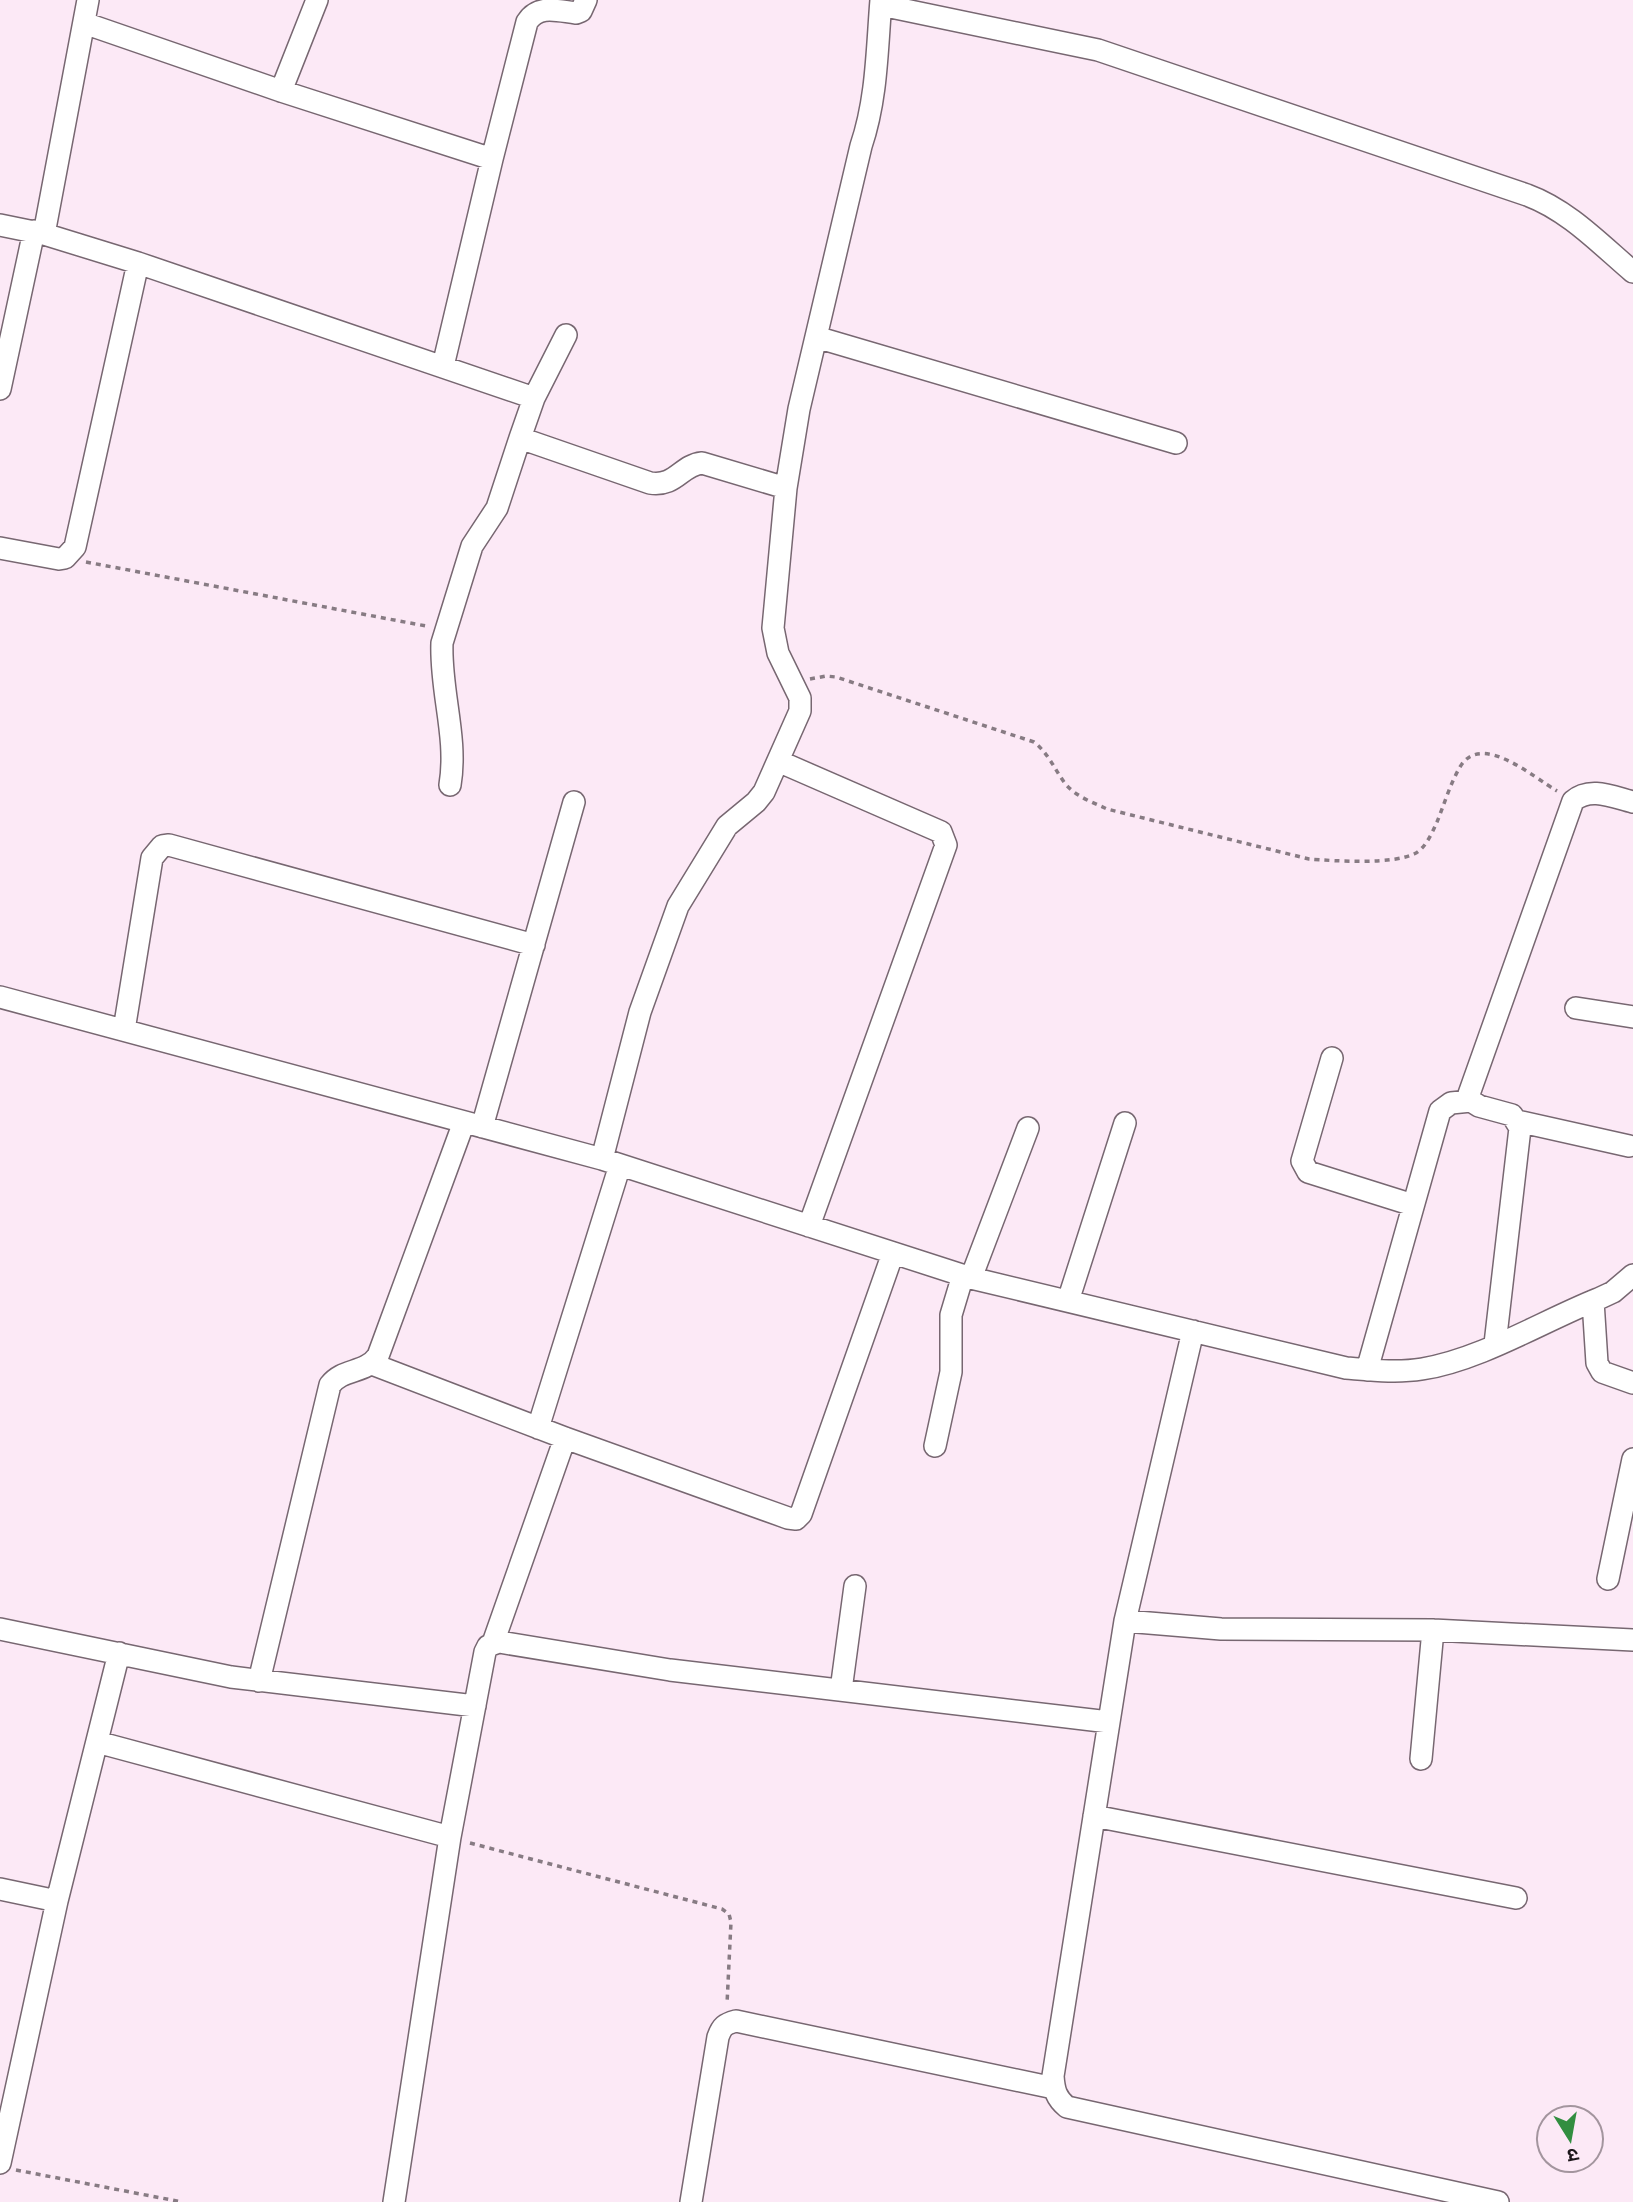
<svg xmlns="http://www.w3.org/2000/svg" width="1633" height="2202" font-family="Arial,'Noto Sans Devanagari',sans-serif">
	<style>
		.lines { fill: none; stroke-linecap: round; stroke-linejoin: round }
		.minor-casing { stroke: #776771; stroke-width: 24 }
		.path { stroke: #877b83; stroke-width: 3.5; stroke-dasharray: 5 5; stroke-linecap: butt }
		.minor { stroke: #fff; stroke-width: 21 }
	</style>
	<rect width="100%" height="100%" fill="#fce9f6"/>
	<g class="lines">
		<defs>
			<path id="minor" d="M881,5l217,45 429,145c41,15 73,49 106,77
				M84,23l197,68 211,68
				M281,91l36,-91
				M0,225l44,9 94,29 396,135 -14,40 130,45c26,4 31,-18 52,-20l84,25
				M44,234l44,-234
				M816,337l360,106
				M443,366l49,-207 35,-137c11,-18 31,-11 49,-9l5,-2 5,-11
				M0,389l34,-158
				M534,398l32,-63
				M0,548l59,11 6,-1 10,-11 63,-284
				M778,761l163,71 5,13 -137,381
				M450,785c8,-48 -10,-94 -8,-142l30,-97 25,-38 23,-70
				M0,997l602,162 369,119 375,90c25,2 51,5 76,1 58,-9 121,-48 176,-70l15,-7 20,-17
				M1576,1008l57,9
				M124,1030l28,-172 10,-12 7,-1 365,100
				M1332,1058l-30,103 6,11 105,33
				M1517,1121l112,25
				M482,1127l92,-325
				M602,1159l38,-147 38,-106 49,-80 29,-24 8,-10 36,-81v-13l-22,-45 -5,-25 13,-140 13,-79 62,-263c16,-47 16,-97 20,-146
				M971,1278l57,-150
				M1068,1301l57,-178
				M1593,1301l4,62 5,9 31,11
				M1193,1331l-68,290 -72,455c1,14 3,22 14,31l431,95
				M1495,1344l25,-216 -8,-13 -33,-9 -8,-5 -2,-7 104,-293c17,-15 40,-4 60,1
				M372,1364l193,74 223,80 8,1 5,-5 92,-261
				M1367,1370l73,-259 11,-8 20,-2
				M538,1428l82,-263
				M935,1446l16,-74v-57l12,-40
				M1608,1579l25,-120
				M1125,1621l96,8 212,1 200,10
				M0,1629l231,48 244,29
				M493,1643l72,-205
				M259,1681l71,-296c13,-17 35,-11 48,-29l86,-234
				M841,1690l14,-104
				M97,1742l353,95
				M1421,1759l12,-129
				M1094,1816l422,82
				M0,1889l57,12
				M0,2163l57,-262 62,-248
				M394,2202l56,-365 35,-185 3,-6 11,-4 171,28 439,52
				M691,2202l27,-165c4,-11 7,-13 18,-16l318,67"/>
		</defs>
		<use href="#minor" class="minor-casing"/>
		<path class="path" d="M86,562l340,64
			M810,679l16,-3 10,1 198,65c14,11 20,26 30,40 10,14 28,20 43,27l202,50c26,2 85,6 107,-6 10,-6 16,-20 21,-31 7,-17 13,-38 23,-55 21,-36 73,10 97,24
			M470,1843l252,66 7,5 2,8 -4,82
			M16,2170l166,32"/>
		<use href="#minor" class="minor"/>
	</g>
	<g transform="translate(1570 2139) rotate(169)"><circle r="33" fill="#fce9f6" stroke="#a3959e" stroke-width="2"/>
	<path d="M0-5L12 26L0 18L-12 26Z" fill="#328e40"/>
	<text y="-10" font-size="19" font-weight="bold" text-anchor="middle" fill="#1d171b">उ</text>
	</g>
</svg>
